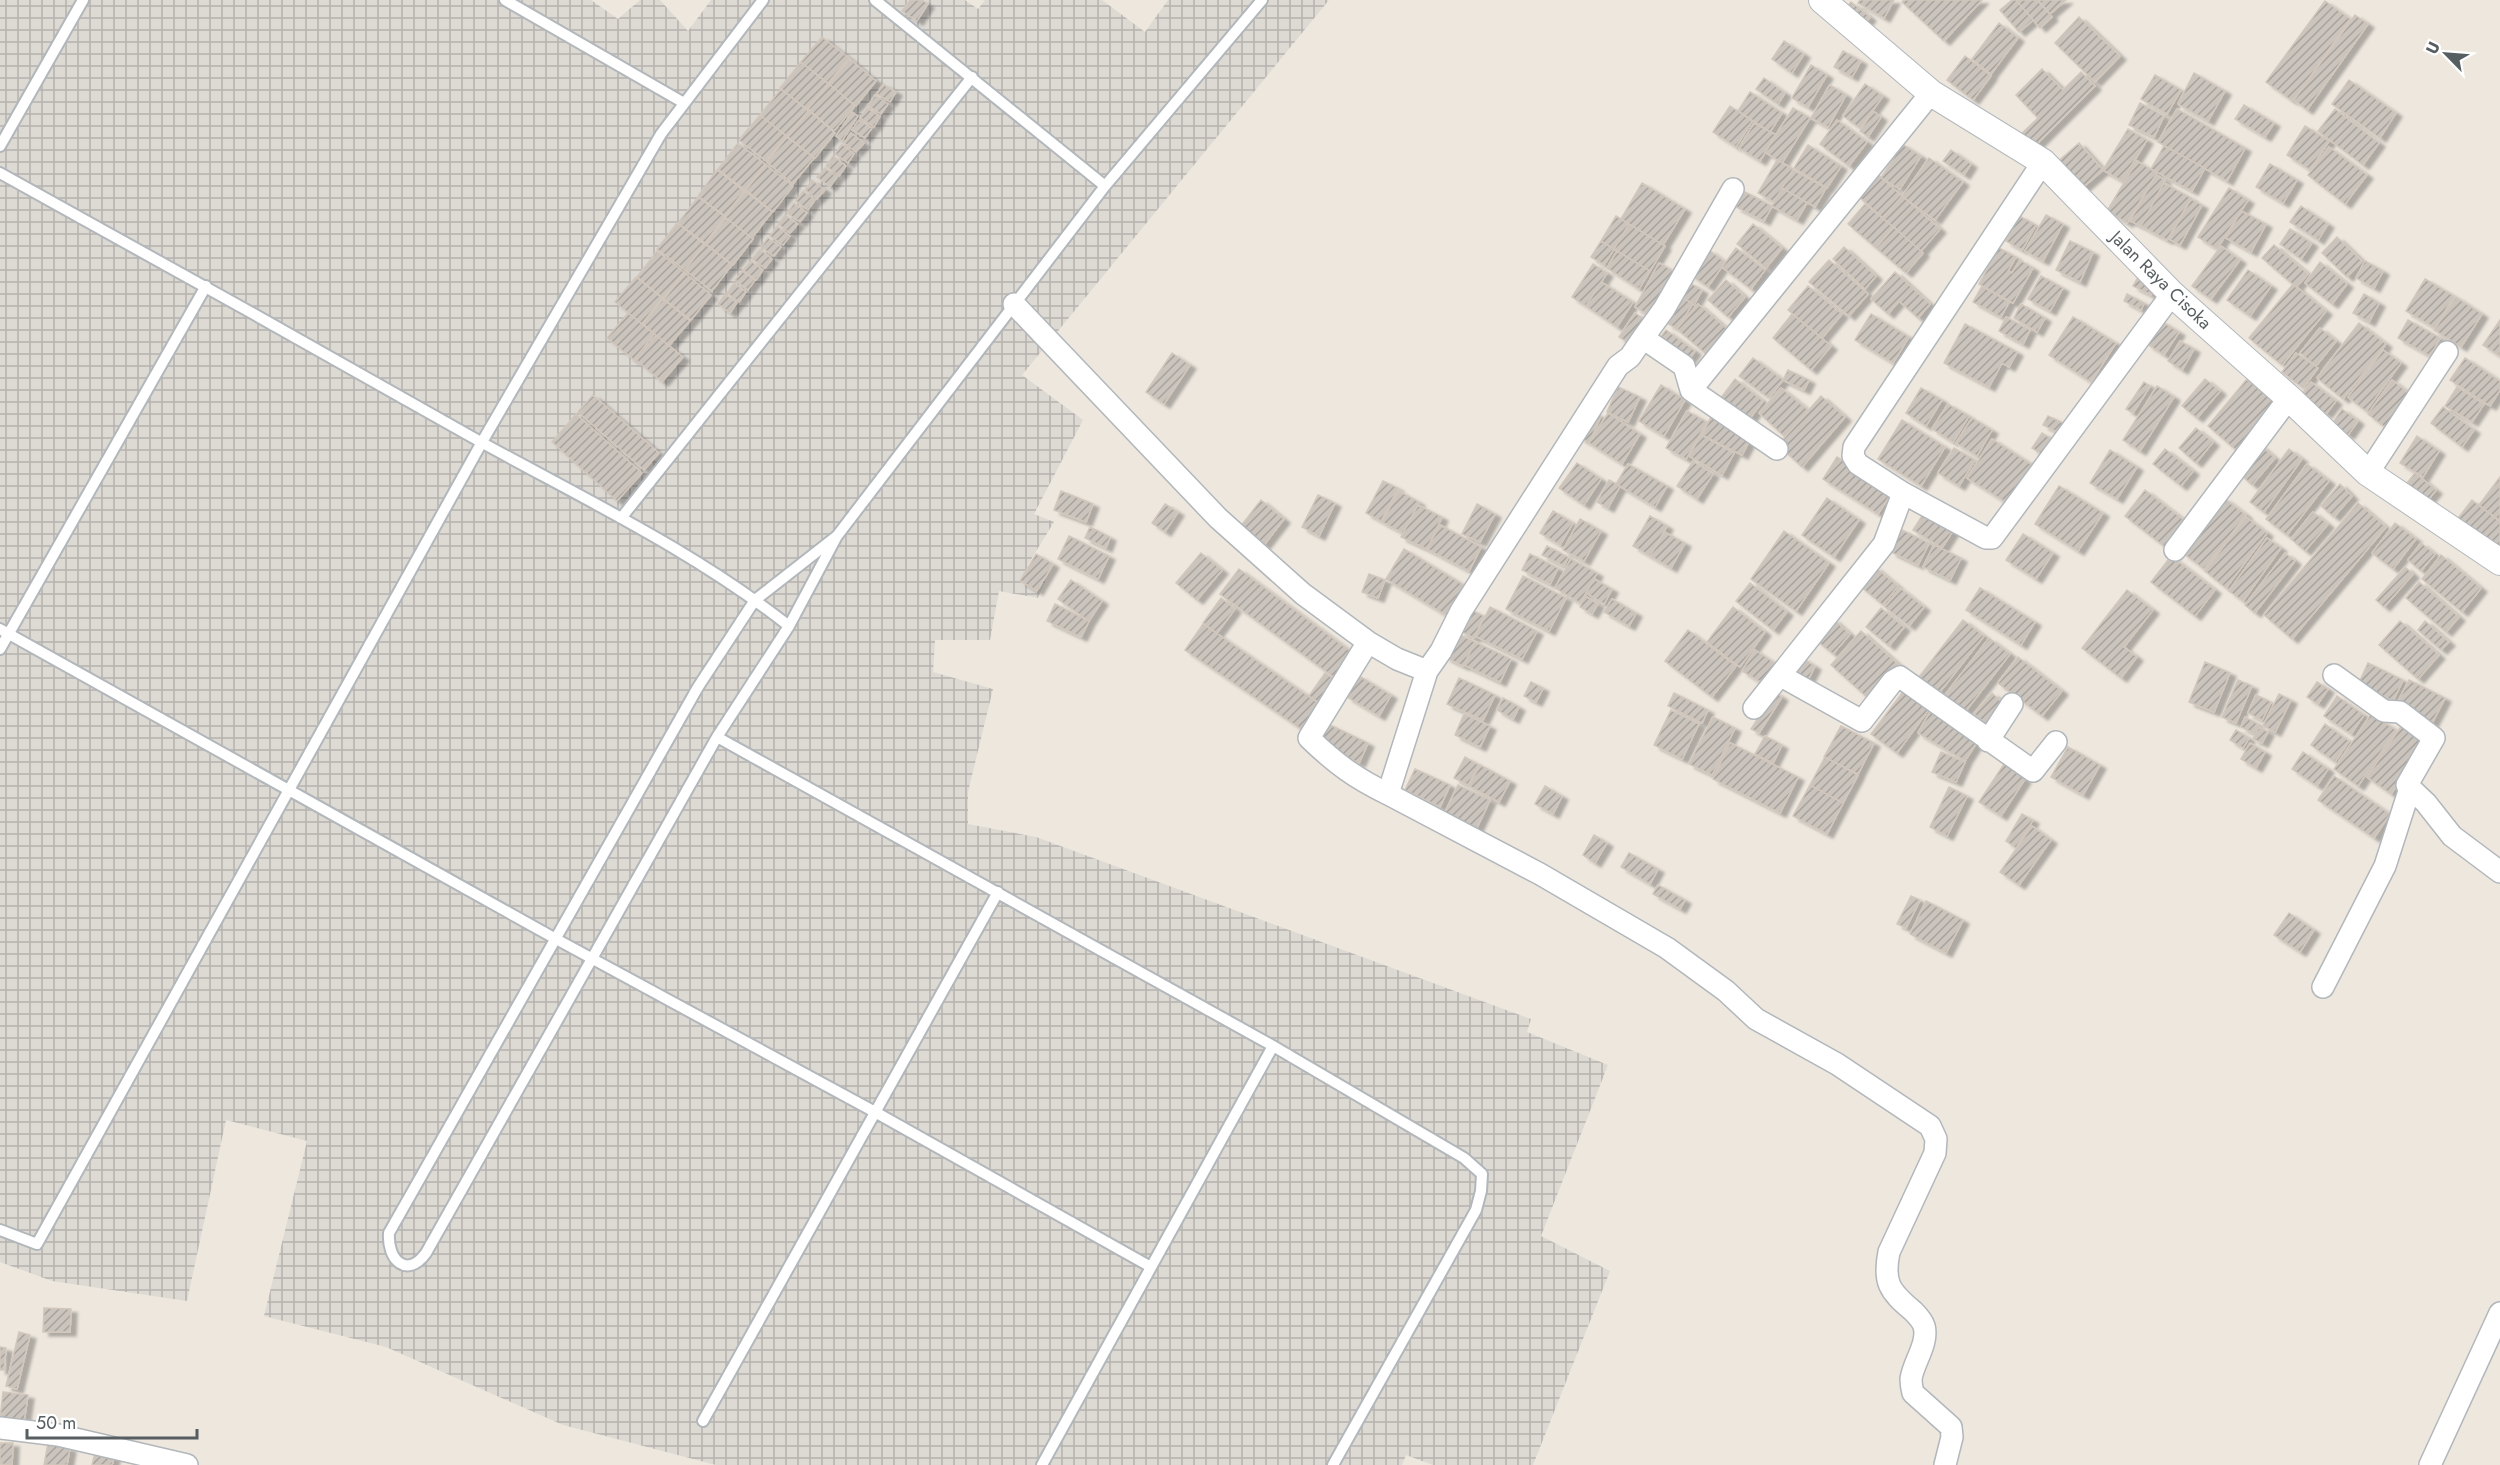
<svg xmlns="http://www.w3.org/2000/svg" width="2500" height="1465" font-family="Jost,sans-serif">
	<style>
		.industrial { fill: url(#industrial-grid) }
		.building { fill: url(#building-hatch); stroke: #d2c7bc; stroke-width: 1.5; filter: url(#shadow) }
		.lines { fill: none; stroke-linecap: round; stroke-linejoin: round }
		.service-casing { stroke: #b2b7bb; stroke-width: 14 }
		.minor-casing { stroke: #b2b7bb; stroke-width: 24 }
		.tertiary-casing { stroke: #b2b7bb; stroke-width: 28 }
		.service { stroke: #fff; stroke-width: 10 }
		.minor { stroke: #fff; stroke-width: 21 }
		.tertiary { stroke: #fff; stroke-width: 26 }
		.labels { text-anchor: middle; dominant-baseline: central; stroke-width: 4.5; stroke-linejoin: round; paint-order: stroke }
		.street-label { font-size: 18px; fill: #575e61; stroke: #fff }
	</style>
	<defs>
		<pattern id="industrial-grid" width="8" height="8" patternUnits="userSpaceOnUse" patternTransform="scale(1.5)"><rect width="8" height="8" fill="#ddd9d3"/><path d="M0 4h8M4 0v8" fill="none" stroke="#b6b3af"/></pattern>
		<pattern id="building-hatch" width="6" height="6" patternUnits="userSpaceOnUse" patternTransform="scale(1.5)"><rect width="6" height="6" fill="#cac4bd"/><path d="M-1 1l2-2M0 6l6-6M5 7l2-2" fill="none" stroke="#a7a29d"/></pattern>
		<filter id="shadow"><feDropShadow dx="6" dy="4" stdDeviation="1.5" flood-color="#0004"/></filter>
	</defs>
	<rect width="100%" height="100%" fill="#ede7de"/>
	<path class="industrial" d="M0,0h591l27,19 22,-19h20l28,31 23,-31h254l13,9 7,-9h117l43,32 23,-32h161l-307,375 61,45 -49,94 20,8 -27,44 19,13 -8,19 -39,-7 -9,49h-55l-2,32 60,17 -25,103v32l68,13 495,182 -4,13 81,33 -67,171 69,35 -77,194h-100l-27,-10 -4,10h-686l-153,-40 -177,-78 -122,-31 43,-175 -81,-21 -39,181 -135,-20 -52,-19z"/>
	<path class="building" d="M910,0h12l6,4 -11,17 -15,-10z
		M1860,0h34l-10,18 -26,-15z
		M1904,0h78l-38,41 -42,-39z
		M2012,0h4l17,20 -14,12 -19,-22z
		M2016,0h21l15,17 -12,11z
		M2038,0h28l-16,14z
		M2325,1l25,18 -56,81h-3l-25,-18z
		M1851,2l19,15 -4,5 -19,-15z
		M2355,15l13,9 -61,86 -13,-10z
		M2079,17l41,39 -25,26 -40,-39z
		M1999,23l19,15 -27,36 -19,-15z
		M822,37l27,21 -21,25 -27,-21z
		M1784,41l20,13 -12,19 -20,-14z
		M1843,51l18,10 -9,16 -18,-10z
		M1965,56l26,20 -18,24 -26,-20z
		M850,59l26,22 -20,25 -27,-22z
		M801,62l27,22 -21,25 -27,-21z
		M1811,65l16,10 -19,32 -16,-9z
		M2042,69l21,21 18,-18 14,14 -63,63 -13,-13 19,-18 -22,-23z
		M2194,73l31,18 -17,30 -30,-17z
		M2155,75l26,15 -14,24 -26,-15z
		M1764,78l21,15 -7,11 -22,-15z
		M2349,80l47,33 -16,25 -48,-34z
		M829,84l26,22 -21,25 -26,-22z
		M883,84l13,8 -6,10 -13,-8z
		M1865,84l18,12 -23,32 -17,-12z
		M1830,85l16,10 -18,32 -17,-9z
		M781,89l27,22 -21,25 -27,-21z
		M1750,92l32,21 -12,19 -32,-21z
		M875,95l13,9 -7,10 -13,-8z
		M2140,103l24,13 -10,21 -25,-12z
		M2244,105l30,18 -9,14 -30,-18z
		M1730,106l22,15 -16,26 -23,-15z
		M867,108l13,8 -6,11 -14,-9z
		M1793,108l17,10 -28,45 -17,-11z
		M2177,109l68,39 -18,33 -69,-39z
		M2335,109l44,34 -16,22 -45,-34z
		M809,111l26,22 -20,25 -27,-21z
		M1873,111l8,6 -13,20 -8,-6z
		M852,112l6,4 -16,25 -6,-5z
		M760,115l26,21 -20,25 -27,-21z
		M859,120l13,8 -7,10 -13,-8z
		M1837,120l30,22 -18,24 -29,-22z
		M1754,123l22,12 -16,26 -21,-13z
		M2305,126l24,15 -19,29 -23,-15z
		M2128,129l19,11 -25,41 -19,-11z
		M851,133l13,10 -8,9 -12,-9z
		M787,137l27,21 -21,26 -26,-22z
		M738,143l27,21 -20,26 -27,-21z
		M2079,143l24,27 -24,21 -24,-27z
		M842,144l12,10 -6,9 -13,-9z
		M1902,144l19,12 -21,33 -19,-11z
		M1808,145l33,21 -14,22 -33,-20z
		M2164,146l41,22 -13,23 -41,-22z
		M2329,147l38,28 -22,29 -37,-29z
		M1951,150l20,14 -7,11 -21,-14z
		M833,156l13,10 -7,10 -13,-10z
		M1929,158l34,24 -28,38 -33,-24z
		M1777,160l16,9 -19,33 -16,-9z
		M2137,161l20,12 -30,50 -20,-12z
		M2270,164l27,16 -14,23 -27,-16z
		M766,165l27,21 -20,26 -27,-22z
		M825,168l12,9 -7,10 -13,-10z
		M717,170l27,21 -19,25 -27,-20z
		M1793,170l33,18 -11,19 -33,-19z
		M1876,173l26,23 -19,22 -26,-23z
		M2156,175l9,5 -24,46 -11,-5z
		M812,180l13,10 -8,9 -12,-9z
		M1642,183l43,26 -22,36 -42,-26z
		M2164,183l27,15 -24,42 -26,-14z
		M1782,188l25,15 -10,17 -25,-14z
		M2229,188l19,12 -31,49 -19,-12z
		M745,191l27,21 -20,26 -27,-21z
		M803,191l12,9 -7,10 -12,-9z
		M1745,192l27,14 -8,15 -28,-14z
		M1902,196l38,33 -19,22 -38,-33z
		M698,197l27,20 -20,26 -27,-20z
		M2191,199l11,6 -22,40 -11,-6z
		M794,203l13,10 -7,9 -13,-9z
		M1865,204l28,23 -17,21 -28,-24z
		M2301,206l27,18 -10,16 -28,-18z
		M2241,211l25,13 -15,28 -25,-14z
		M785,215l13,9 -8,9 -12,-9z
		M2046,215l17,9 -20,37 -18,-10z
		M1616,216l13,8 -15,25 -13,-8z
		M2019,216l17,9 -14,25 -16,-9z
		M726,218l27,21 -20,26 -27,-21z
		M677,223l27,21 -19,26 -28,-21z
		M1629,224l36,22 -15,25 -36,-22z
		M1753,224l29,24 -16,20 -29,-24z
		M777,226l13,10 -7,9 -13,-9z
		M1894,227l29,26 -17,20 -30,-25z
		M2290,229l22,14 -11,16 -21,-15z
		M2337,237l25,24 -15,16 -25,-24z
		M768,238l13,9 -7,9 -13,-9z
		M1601,241l13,8 -10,16 -13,-8z
		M2070,241l23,11 -13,30 -24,-12z
		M705,244l27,21 -20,26 -27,-21z
		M2274,245l34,29 -12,13 -34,-29z
		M2221,246l19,14 -29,39 -19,-13z
		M1844,247l32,29 -11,13 -32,-30z
		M1736,248l29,22 -14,19 -29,-22z
		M1999,248l17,9 -8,14 4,2 8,-13 13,8 -20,35 -34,-19z
		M760,249l12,10 -7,9 -13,-9z
		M1709,250l16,12 -17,25 -17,-12z
		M657,251l27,21 -21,26 -26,-21z
		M1617,251l33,20 -11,18 -32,-21z
		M1829,260l39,34 -19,22 -40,-34z
		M751,261l12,9 -7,10 -13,-10z
		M2365,261l18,10 -9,17 -18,-10z
		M2320,262l27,22 -15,20 -27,-21z
		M1659,263l18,10 -25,44 -17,-10z
		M1593,264l14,9 -21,33 -14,-9z
		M2248,270l23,16 -21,30 -23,-16z
		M742,271l13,9 -7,10 -13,-10z
		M1895,272l35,32 -12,14 -19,-17 -11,13 -17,-15z
		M685,273l26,22 -20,25 -27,-21z
		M2041,276l22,12 -13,23 -22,-12z
		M636,277l26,21 -20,26 -27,-22z
		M2137,279l17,9 -3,7 -18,-9z
		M2425,279l29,17 -19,32 -29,-17z
		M1726,280l19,17 -17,20 -20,-17z
		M1601,282l32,20 -16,25 -31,-21z
		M734,283l12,9 -7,10 -12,-9z
		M1690,283l12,7 -8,15 -12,-8z
		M2293,284l33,27 -44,54 -33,-27z
		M1808,286l34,28 -20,24 -34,-28z
		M1982,286l27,16 -8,15 -28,-15z
		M725,294l12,9 -7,10 -12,-9z
		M2127,294l17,9 -3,7 -17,-9z
		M2364,294l15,9 -10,19 -16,-9z
		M2456,297l26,17 -21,33 -27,-17z
		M1682,298l11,5 -16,26 -10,-6z
		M663,299l27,22 -21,25 -26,-22z
		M1698,304l29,25 -21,25 -29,-25z
		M2021,304l24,14 -8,14 -23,-14z
		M628,313l26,21 -20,26 -27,-22z
		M1635,313l12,8 -15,24 -13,-8z
		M1792,314l39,32 -20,24 -38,-32z
		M1871,314l38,23 -16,26 -38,-23z
		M2006,317l24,13 -7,14 -24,-13z
		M2073,317l43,26 -25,39 -42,-27z
		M2408,320l32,18 -10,18 -32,-18z
		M2500,320v36l-17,-11z
		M2161,321l18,11 -15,23 -17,-11z
		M2359,323l27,21 -43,55 -26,-21z
		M1965,324l52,28 -8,15 -7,-4 -13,24 -45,-24z
		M2320,328l16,13 -20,25 -16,-13z
		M1666,330l29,21 -9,13 -30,-21z
		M656,335l27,22 -21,25 -26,-22z
		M2180,341l14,8 -12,21 -14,-9z
		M2383,350l18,13 -35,48 -18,-14z
		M1172,353l18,12 -26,39 -18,-12z
		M2296,353l22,15 -15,20 -21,-16z
		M1753,358l30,22 -14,18 -30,-22z
		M2465,358l35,23v9l-10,16 -40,-26z
		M1788,370l21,10 -5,10 -21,-10z
		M1735,379l28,22 -15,20 -28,-22z
		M2205,379l15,12 -23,27 -15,-12z
		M2247,379l28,24 -39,47 -28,-24z
		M2392,380l19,15 -25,33 -18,-14z
		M2144,382l6,4 -17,27 -7,-4z
		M2311,382l25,19 -10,13 -25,-19z
		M1661,385l24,15 -21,36 -25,-15z
		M2157,386l17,11 -34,54 -17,-11z
		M1618,387l22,10 -12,25 -21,-10z
		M2457,387l27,17 -12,18 -27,-16z
		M1781,388l27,22 -23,27 -26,-24z
		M1921,388l21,12 -16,26 -20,-13z
		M593,395l66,58 -15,17 -66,-58z
		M1821,396l24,21 -43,50 -24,-22z
		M1948,404l21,12 -16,26 -21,-13z
		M2443,407l31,23 -12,17 -31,-24z
		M2342,409l16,12 -10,14 -16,-11z
		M1591,411l10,5 -12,27 -10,-6z
		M1687,411l20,11 -21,37 -20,-11z
		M1608,413l32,21 -18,30 -33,-21z
		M576,414l66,59 -25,28 -65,-59z
		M1712,415l40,21 -10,19 -40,-20z
		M2048,416l15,7 -4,10 -16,-8z
		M1972,418l20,12 -15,26 -21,-13z
		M1902,420l43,27 -24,39 -43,-27z
		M2196,428l17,14 -17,21 -17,-15z
		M2042,433l13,8 -9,16 -14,-9z
		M1701,435l33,18 -12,22 -33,-19z
		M2417,436l22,15 -16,26 -23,-14z
		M1992,439l42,27 -24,39 -43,-27z
		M2260,445l15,13 -23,27 -14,-13z
		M1954,448l21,12 -16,26 -21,-13z
		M2165,449l28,22 -12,15 -28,-22z
		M2289,449l13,10 -38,53 -14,-10z
		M2110,450l27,17 -20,32 -27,-16z
		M1837,457l55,35 -14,22 -55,-35z
		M1693,461l20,13 -16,25 -20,-13z
		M1577,463l24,16 -17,26 -25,-17z
		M1628,464l39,22 -12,21 -39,-23z
		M2307,464l22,17 -42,54 -21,-16z
		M2415,473l21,17 -12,15 -21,-17z
		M2500,477v44l-21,-16z
		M1609,480l11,6 -12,22 -11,-6z
		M1383,481l15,7 -17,33 -15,-8z
		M2340,484l12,12 -18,21 -13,-11z
		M2059,486l44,27 -25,38 -43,-27z
		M2145,490l44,34 -20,26 -44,-34z
		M1061,491l32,13 -7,18 -32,-12z
		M1399,491l20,11 -16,31 -21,-11z
		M1318,495l17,8 -16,33 -17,-9z
		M1827,498l32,22 -25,37 -32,-22z
		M2224,498l22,17 -42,54 -21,-16z
		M1261,500l23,19 -20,26 -24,-18z
		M2472,500l28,22v35l-45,-35z
		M2358,503l28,24 -94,112 -28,-24z
		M1165,504l13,8 -13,20 -13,-9z
		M1477,504l18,10 -15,28 -18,-8z
		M1418,505l24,12 -15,32 -26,-12z
		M1927,508l29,18 -14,22 -29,-18z
		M1553,511l20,12 -13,22 -20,-12z
		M2313,512l15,12 -23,27 -14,-12z
		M1650,516l17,10 -17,30 -17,-10z
		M2246,517l21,16 -41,55 -21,-17z
		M1580,519l21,12 -17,30 -21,-11z
		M2395,523l21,16 -23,30 -21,-16z
		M1440,525l41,22 -12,24 -42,-22z
		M1090,527l20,10 -4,11 -21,-10z
		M1902,530l27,13 -11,22 -27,-13z
		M1784,531l45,32 -33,48 -45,-32z
		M1664,532l21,11 -14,25 -21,-12z
		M2023,534l30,19 -17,26 -30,-19z
		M1069,536l40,20 -11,23 -40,-20z
		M2267,538l14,10 -38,53 -14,-10z
		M2421,543l14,11 -14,17 -13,-11z
		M1934,545l27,13 -11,22 -27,-13z
		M1547,546l21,11 -4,9 -22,-11z
		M1404,549l68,41 -18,30 -68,-41z
		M1201,553l21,17 -25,30 -21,-17z
		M2285,553l10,8 -40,52 -10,-8z
		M1036,554l17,10 -16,27 -17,-10z
		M1530,554l28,14 -8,16 -28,-14z
		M2441,555l40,33 -19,24 -40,-33z
		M2171,556l44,34 -20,26 -44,-34z
		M1571,559l26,14 -17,30 -25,-15z
		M1875,567l23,19 -15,19 -23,-19z
		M2405,567l8,7 -29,33 -8,-7z
		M1239,569l118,87 -18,25 -119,-87z
		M1369,574l16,6 -7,18 -16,-6z
		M1523,576l43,22 -17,33 -43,-22z
		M1594,579l18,10 -8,15 -18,-11z
		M1071,580l31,21 -13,20 -31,-22z
		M2419,582l40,35 -13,15 -40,-34z
		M1750,583l37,29 -14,18 -37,-29z
		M1900,588l24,19 -15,19 -24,-19z
		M1980,588l55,34 -14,23 -55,-35z
		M2127,590l26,20 -29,37 13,10 -16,21 -39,-30z
		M1585,596l13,8 -6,10 -12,-7z
		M1221,598l14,11 -18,24 -14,-10z
		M1612,599l24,14 -7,13 -25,-14z
		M1055,604l34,17 -8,16 -34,-16z
		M1490,607l47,24 -15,28 -47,-23z
		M1733,607l32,25 -25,35 -33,-25z
		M1881,608l23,19 -15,19 -23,-19z
		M1471,610l13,6 -10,22 -14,-7z
		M1833,619l17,15 -17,20 -17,-14z
		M1963,620l21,16 -48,61 -21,-15z
		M2400,621l39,34 -21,24 -39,-34z
		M2425,621l24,21 -8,8 -23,-20z
		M1203,624l121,83 -17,26 -122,-83z
		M1688,630l48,36 -24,31 -47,-36z
		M1861,631l38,34 -30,34 -38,-34z
		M1456,633l19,9 -12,24 -18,-9z
		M1989,638l21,16 -48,62 -21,-16z
		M1475,642l36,17 -11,23 -36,-17z
		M1755,650l21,14 -12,20 -22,-13z
		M2018,657l44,34 -20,25 -44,-33z
		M1802,658l13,8 -7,14 -14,-8z
		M2205,662l25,11 -16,39 -25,-10z
		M2368,663l35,17 -10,21 -35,-16z
		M1325,673l15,10 -16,23 -15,-10z
		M1359,676l32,19 -12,21 -32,-19z
		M1459,678l36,17 -12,25 -36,-16z
		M2238,680l14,6 -16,37 -14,-6z
		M2409,680l36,18 -13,25 -36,-18z
		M1531,682l12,6 -7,14 -12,-6z
		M2317,682l11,7 -10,15 -11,-7z
		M1905,689l25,19 -33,45 -26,-19z
		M1775,692l7,5 -23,36 -8,-4z
		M1674,693l34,17 -6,13 -34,-17z
		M1992,693l16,15 -17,20 -17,-14z
		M2279,694l12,6 -16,32 -12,-6z
		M2256,695l15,7 -9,18 -14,-7z
		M2337,696l27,19 -13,19 -27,-18z
		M1503,698l16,9 -6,12 -16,-9z
		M1671,710l28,14 -17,35 -28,-14z
		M1931,710l48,29 -14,22 -47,-28z
		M1464,714l26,12 -10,21 -25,-12z
		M2371,714l25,16 -38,56 -24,-17z
		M1713,717l22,11 -23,47 -23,-11z
		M2245,717l13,7 -5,9 -12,-6z
		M2404,722l25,16 -38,56 -24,-17z
		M1328,724l40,19 -9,20 -41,-18z
		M2325,724l24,17 -14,21 -24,-17z
		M1841,726l33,17 -16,31 -34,-17z
		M2259,727l9,5 -6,11 -9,-4z
		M2236,730l13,8 -6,10 -13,-8z
		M1765,736l17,9 -9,18 -18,-9z
		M1730,743l68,34 -18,36 -67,-34z
		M2250,743l15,9 -9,16 -15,-9z
		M2068,747l32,18 -17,30 -32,-18z
		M1941,752l24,10 -9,20 -24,-10z
		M2303,752l25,17 -11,17 -25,-17z
		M1465,757l14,8 -11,20 -14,-7z
		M1825,757l33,18 -15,28 -33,-18z
		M2004,764l21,15 -24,37 -22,-14z
		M1480,765l30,16 -11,21 -30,-16z
		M1415,769l35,16 -10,22 -35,-17z
		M2334,776l56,38 -16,24 -56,-38z
		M1458,785l32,15 -16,34 -32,-15z
		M1810,785l33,18 -16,31 -34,-18z
		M1545,786l17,10 -9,18 -18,-10z
		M1949,787l18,9 -20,40 -17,-9z
		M2022,814l11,6 -17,28 -10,-7z
		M2032,826l19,14 -32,45 -19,-13z
		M1594,835l13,8 -12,20 -12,-8z
		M1629,853l29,16 -8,15 -29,-17z
		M1658,885l27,15 -5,9 -27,-15z
		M1911,896l9,4 -14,28 -9,-4z
		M1926,901l37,19 -17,33 -36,-19z
		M2289,913l25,17 -14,22 -26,-17z
		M44,1308l27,1 -1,23h-27z
		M19,1332l11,3 -13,54 -11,-3z
		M0,1347l6,1 -2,22h-4z
		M3,1392l25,3 -4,27 -24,-3z
		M0,1443h13l-1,22 -12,-1z
		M48,1443l22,5 -3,17h-23z
		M96,1449l19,5 -3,11h-20z"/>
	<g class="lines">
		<defs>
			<path id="service" d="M505,0l179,103
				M875,0l230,186
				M0,146l83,-146
				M0,173c160,88 320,178 479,268 105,58 215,110 310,185
				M622,517l350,-440
				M837,536l-82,64 -57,87 -309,546c-2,27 18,46 37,20l291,-516 72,-111 48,-90 268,-350 157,-186
				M0,629l556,310 319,173 276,155
				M0,649l206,-363
				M717,737l556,309 191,112 18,16 -1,17 -5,19 -143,255
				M0,1230l37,14 445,-802 179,-308 102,-134
				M703,1421l295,-529
				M1042,1465l231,-419"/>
			<path id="minor" d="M1931,93l-240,297 -7,-24 -41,-28 -13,19 -12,9 -157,245 -20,40 -14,20 -39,123 152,80 127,74 59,43 30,28 81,45 93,62 6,13 -1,14 -46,99c-6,30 0,39 24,59 4,4 9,9 11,15 5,17 -11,37 -13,53 0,5 1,10 2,14l38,34 1,10 -7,28
				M1014,304l204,214 85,76 65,48 29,17 30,12
				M1643,338l21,-29 69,-120
				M1691,390l86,59
				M2368,473l79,-121
				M1903,493l83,45h6l180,-244
				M2175,550l114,-152
				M1368,642l-59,96c27,26 46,40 79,56
				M2334,675l50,36 16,1 34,26 -27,47 19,18 26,33 48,36
				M1781,676l81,45 31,-40 7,-4 133,94 23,-29
				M1754,708l130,-164 19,-51 -45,-29 -5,-8 1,-9 189,-285
				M1988,741l24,-37
				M2323,987l62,-121 25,-78
				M0,1428l58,7 129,30
				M2430,1465l70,-152"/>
			<path id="tertiary" d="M1822,0l109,93 112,69 129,132 117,104 79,75 132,89"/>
		</defs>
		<use href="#service" class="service-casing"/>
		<use href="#minor" class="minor-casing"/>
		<use href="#tertiary" class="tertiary-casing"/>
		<use href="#service" class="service"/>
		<use href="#minor" class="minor"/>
		<use href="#tertiary" class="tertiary"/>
	</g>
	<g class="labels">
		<g class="street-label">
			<text transform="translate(2161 280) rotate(44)">Jalan Raya Cisoka</text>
		</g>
	</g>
	<g transform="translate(2446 54) rotate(295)" stroke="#ffffff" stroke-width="4.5" paint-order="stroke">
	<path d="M0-4.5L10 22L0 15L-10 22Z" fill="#575e61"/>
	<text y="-9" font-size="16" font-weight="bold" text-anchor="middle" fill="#575e61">U</text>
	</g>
	<path d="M27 1429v9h170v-9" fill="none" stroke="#575e61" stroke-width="3"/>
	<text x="36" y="1429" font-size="18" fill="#575e61" stroke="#ffffff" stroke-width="4.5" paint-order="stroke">50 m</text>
</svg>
